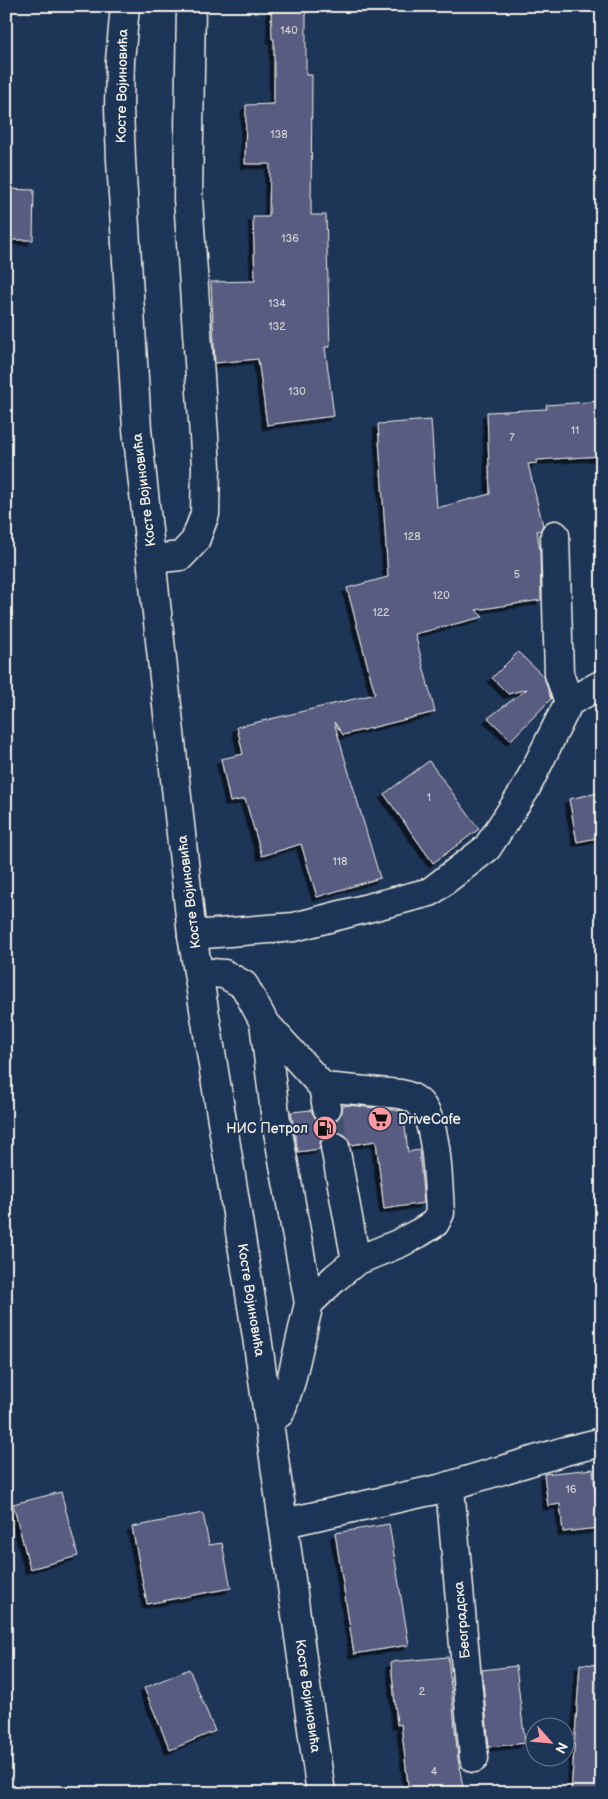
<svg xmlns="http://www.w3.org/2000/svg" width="608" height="1799" font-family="'Balsamiq Sans',sans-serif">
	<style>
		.building { fill: #585c81; stroke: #f4f1e8; filter: url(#shadow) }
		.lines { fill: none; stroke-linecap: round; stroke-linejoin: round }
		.minor-tunnel { stroke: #3d516d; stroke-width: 28; stroke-dasharray: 28 14; stroke-linecap: butt }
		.minor-casing { stroke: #f4f1e8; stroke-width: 31 }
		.major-casing { stroke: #f4f1e8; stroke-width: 31 }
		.minor { stroke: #1d3557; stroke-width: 28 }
		.major { stroke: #1d3557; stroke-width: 28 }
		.labels { text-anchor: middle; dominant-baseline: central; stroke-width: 4; stroke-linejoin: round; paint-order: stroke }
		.number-label { font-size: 11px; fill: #cdccce }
		.street-label { font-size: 14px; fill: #f4f1e8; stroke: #1d3557 }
		.poi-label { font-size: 14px; fill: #f4f1e8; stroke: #1d3557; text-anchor: start }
	</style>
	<defs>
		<filter id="shadow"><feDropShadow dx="-4.5" dy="4.5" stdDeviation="0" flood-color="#0009"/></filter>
	</defs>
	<rect width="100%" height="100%" fill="#1d3557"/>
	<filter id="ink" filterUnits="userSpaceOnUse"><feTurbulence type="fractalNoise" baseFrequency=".02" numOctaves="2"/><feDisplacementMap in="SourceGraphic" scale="10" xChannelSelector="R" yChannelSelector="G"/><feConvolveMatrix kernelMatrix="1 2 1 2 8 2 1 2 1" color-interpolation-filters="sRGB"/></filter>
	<g filter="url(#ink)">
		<path class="building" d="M271,6h35v69h6l-1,140h15l4,132h-5l9,69 -67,9 -9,-66 -43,4 -4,-81 44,-1 -2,-64h16l1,-53h-25l1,-59 28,-1v-65h-2z
			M6,189l28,1 -1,50h-27z
			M602,401v55l-65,4v3l-9,1 15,62 -2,4 -4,1 3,21 1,48 -65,10 7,7 -68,17 20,78 -92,23 -9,-13 46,156 -63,19 -16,-53 -39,12 -17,-57 -15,3 -9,-43 22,-5 -6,-27 138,-33 -28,-106 41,-11 -10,-153 53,-4 6,88 53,-14 -3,-82 60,-3 -1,-4z
			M518,652l26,25 7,22 -40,41 -23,-22 39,-29 -19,5 -16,-16z
			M429,761l50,68 -46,34 -49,-69z
			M602,792v45l-25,5 -8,-43z
			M349,1105l54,6 5,41 11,-2 5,53 -40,6 -8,-68 -25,4 -4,-8 -7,-5h-7l-8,3 -5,7v7l-22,3 -7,-40 20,-2 5,9 5,4h8l9,-4 4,-5v-8z
			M593,1469l6,59 -36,4 -3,-28 -12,2 -4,-32z
			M61,1492l17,64 -48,13 -17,-65z
			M203,1513l6,32 13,-2 9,45 -84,16 -15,-77z
			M389,1524l20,121 -55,9 -19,-121z
			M448,1657l10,102 6,34h-55l-8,-69 -4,1 -6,-63z
			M580,1664l22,1v128h-31z
			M516,1666l9,77 -36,4 -7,-77z
			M189,1669l26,62 -45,19 -26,-62z"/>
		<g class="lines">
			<path class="minor-tunnel" d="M327,1108l8,39"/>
			<defs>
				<path id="minor" d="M555,535l4,139 10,28
					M152,559l29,-3 14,-15 10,-27 1,-48 -18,-268 3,-192
					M192,935l102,-8 136,-35 57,-44 38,-58 44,-88 33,-18
					M199,972l25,2 20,11 20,37 12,99 33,182 -18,78 -6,18 -5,14 -11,7
					M264,1022l59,65 4,21
					M323,1087l77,7c9,2 15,4 21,11 17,21 17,80 19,108l-5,10 -16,10 -19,10 -44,18
					M309,1303l26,-25 21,-17 -21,-114
					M439,1489l126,-38 37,-9
					M284,1523l155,-34 8,3 4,7 23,259"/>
				<path id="major" d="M125,6l-5,55 -1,47 2,52 16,269 55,506 65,402 64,456"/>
			</defs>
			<use href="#minor" class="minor-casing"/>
			<use href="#major" class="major-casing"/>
			<use href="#minor" class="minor"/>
			<use href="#major" class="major"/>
		</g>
	</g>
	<defs>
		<symbol id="supermarket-disc" viewBox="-11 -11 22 22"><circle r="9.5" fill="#ff9aa2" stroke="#1d3557"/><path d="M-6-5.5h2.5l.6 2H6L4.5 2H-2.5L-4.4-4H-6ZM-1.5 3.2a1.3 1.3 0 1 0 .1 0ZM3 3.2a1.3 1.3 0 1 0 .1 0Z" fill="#111"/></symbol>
		<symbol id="fuel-disc" viewBox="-11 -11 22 22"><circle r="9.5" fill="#ff9aa2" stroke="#1d3557"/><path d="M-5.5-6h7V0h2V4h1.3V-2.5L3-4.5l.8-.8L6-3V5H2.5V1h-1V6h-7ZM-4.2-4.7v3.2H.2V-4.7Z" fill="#111"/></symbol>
	</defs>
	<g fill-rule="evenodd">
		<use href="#supermarket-disc" x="366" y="1105" width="28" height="28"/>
		<use href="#fuel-disc" x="311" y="1114" width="28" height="28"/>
	</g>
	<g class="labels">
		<g class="number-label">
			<text x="289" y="30">140</text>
			<text x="279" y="134">138</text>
			<text x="290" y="238">136</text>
			<text x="277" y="303">134</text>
			<text x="277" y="326">132</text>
			<text x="297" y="391">130</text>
			<text x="575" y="430">11</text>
			<text x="512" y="437">7</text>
			<text x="412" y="536">128</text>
			<text x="517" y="574">5</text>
			<text x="441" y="595">120</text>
			<text x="381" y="612">122</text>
			<text x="429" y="797">1</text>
			<text x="340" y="861">118</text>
			<text x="571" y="1489">16</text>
			<text x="422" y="1691">2</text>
			<text x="434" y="1771">4</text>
		</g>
		<g class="street-label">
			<text transform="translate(122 86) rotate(-89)">Косте Војиновића</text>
			<text transform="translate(144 490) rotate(-97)">Косте Војиновића</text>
			<text transform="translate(189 892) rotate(-97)">Косте Војиновића</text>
			<text transform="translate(251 1300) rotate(81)">Косте Војиновића</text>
			<text transform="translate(462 1620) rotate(-95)">Београдска</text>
			<text transform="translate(308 1696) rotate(82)">Косте Војиновића</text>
		</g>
		<g class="poi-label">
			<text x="398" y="1119">DriveCafe</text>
			<text x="308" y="1128" text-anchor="end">НИС Петрол</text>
		</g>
	</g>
	<rect width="608" height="1799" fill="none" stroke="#1d3557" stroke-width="25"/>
	<rect x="12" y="12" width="583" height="1774" fill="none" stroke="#f4f1e8" stroke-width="2" filter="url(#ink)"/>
	<g transform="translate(550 1742) rotate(117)"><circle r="24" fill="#1d3557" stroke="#738091"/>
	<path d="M0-4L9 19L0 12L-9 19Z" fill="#ff9aa2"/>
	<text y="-8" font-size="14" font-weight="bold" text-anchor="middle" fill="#f4f1e8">N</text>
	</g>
</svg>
